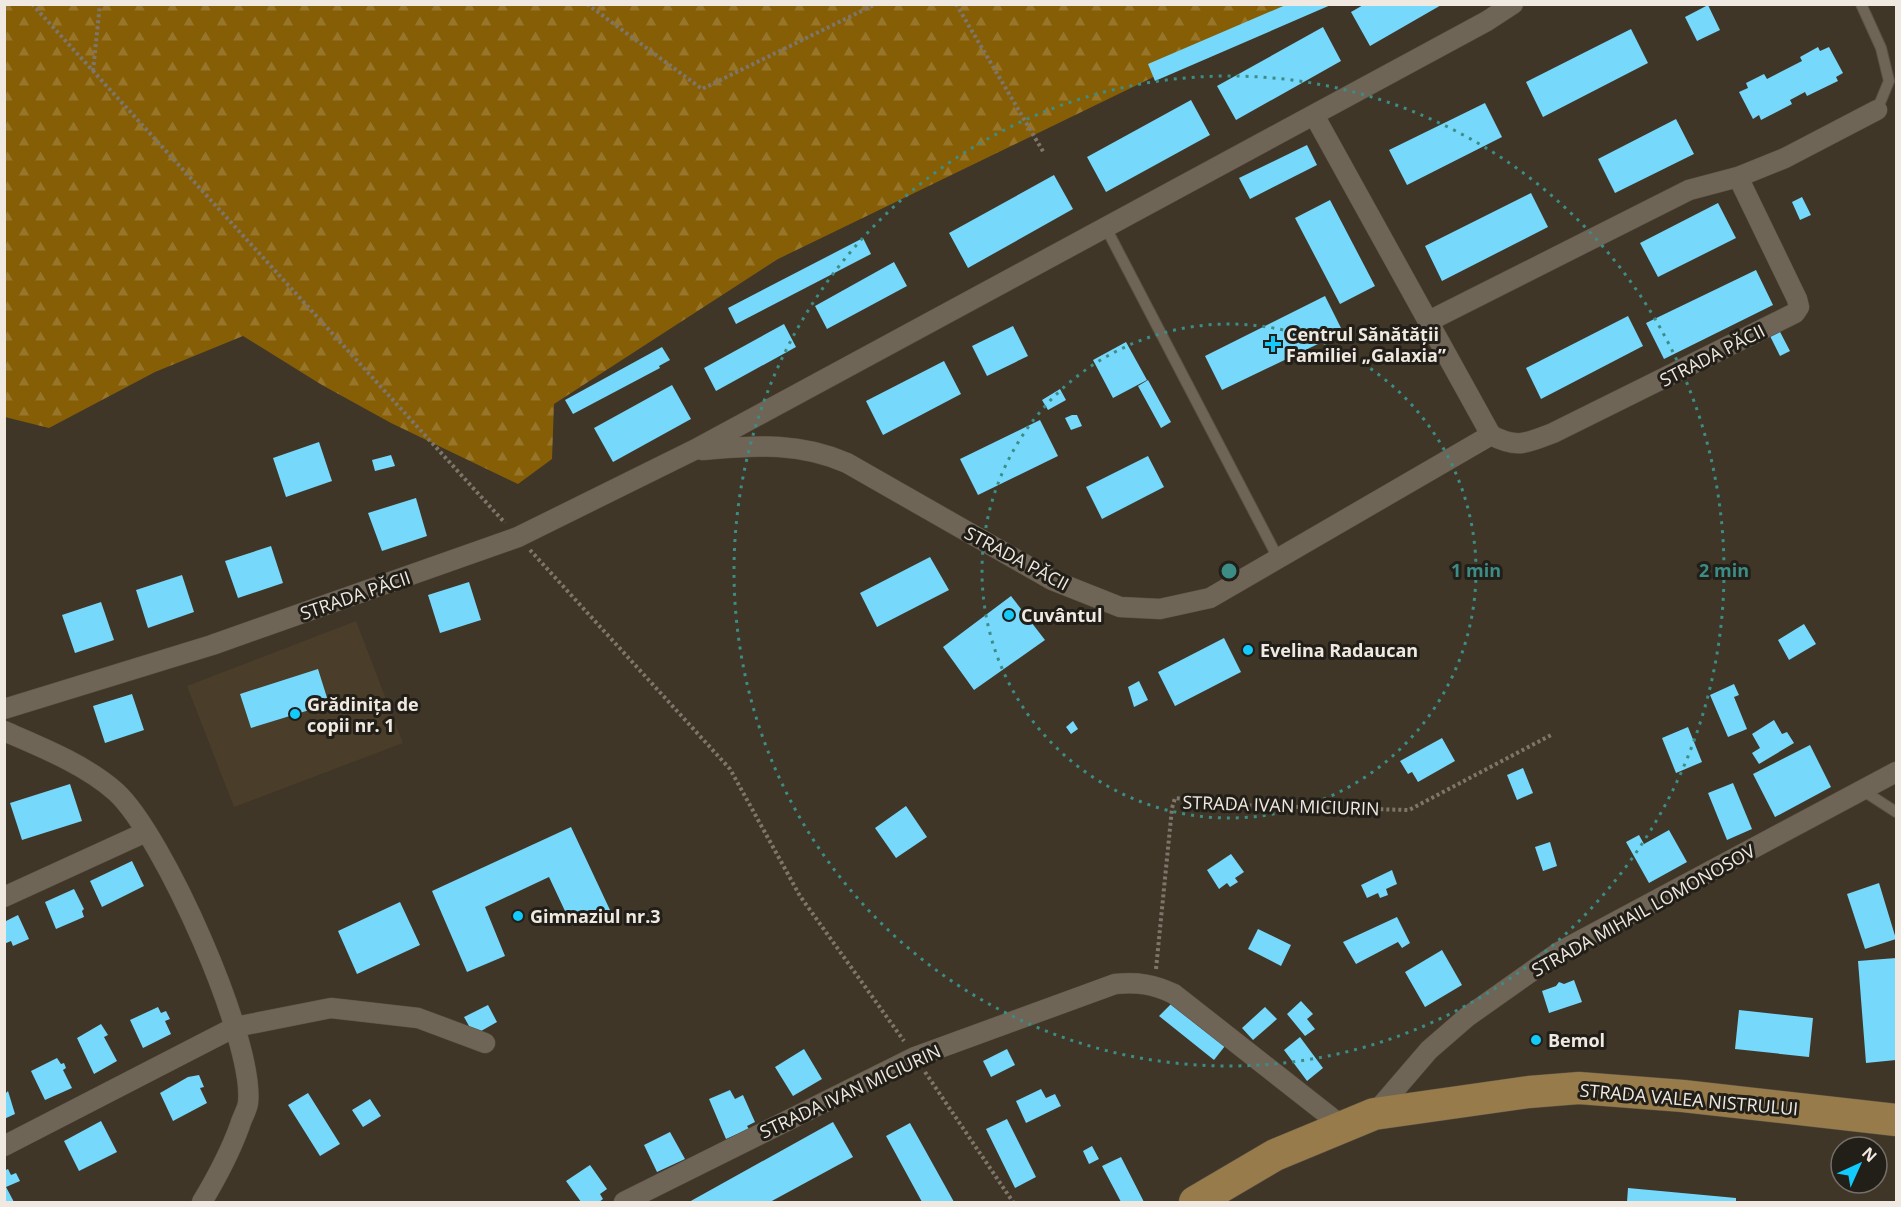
<svg xmlns="http://www.w3.org/2000/svg" width="1901" height="1207" font-family="'Open Sans',sans-serif">
	<style>
		.built { fill: #4a3d29 }
		.forest { fill: url(#forest-firs) }
		.building { fill: #76d8fb }
		.lines { fill: none; stroke-linecap: round; stroke-linejoin: round }
		.lane-casing { stroke: #5a5246; stroke-width: 12 }
		.street-casing { stroke: #5a5246; stroke-width: 21 }
		.primary-casing { stroke: #5a5246; stroke-width: 33 }
		.path { stroke: #7e766a; stroke-width: 4; stroke-dasharray: 3 3; stroke-linecap: butt }
		.lane { stroke: #6f6556; stroke-width: 10 }
		.street { stroke: #6f6556; stroke-width: 20 }
		.primary { stroke: #977b4a; stroke-width: 32 }
		.ring { fill: none; stroke: #3c8d85; stroke-width: 3; stroke-dasharray: 3 6 }
		.poi-dot { fill: #12cafb; stroke: #221e18; stroke-width: 2 }
		.labels { text-anchor: middle; dominant-baseline: central; stroke-width: 6; stroke-linejoin: round; paint-order: stroke }
		.poi-label { font-size: 18px; font-weight: bold; fill: #efe9e1; stroke: #221e18; text-anchor: start }
		.street-label { font-size: 18px; fill: #efe9e1; stroke: #221e18 }
		.centre { fill: #3c8d85; stroke: #221e18; stroke-width: 3 }
		.ring-label { font-size: 18px; text-anchor: middle; font-weight: bold; fill: #3c8d85; stroke: #221e18; stroke-width: 6; stroke-linejoin: round; paint-order: stroke }
	</style>
	<defs>
		<pattern id="forest-firs" width="22" height="20" patternUnits="userSpaceOnUse" patternTransform="scale(1.5)"><rect width="22" height="20" fill="#865e06"/><path d="M5 1l3.5 6h-7zM16 11l3.5 6h-7z" fill="#97752a"/></pattern>
	</defs>
	<rect width="100%" height="100%" fill="#3f3628"/>
	<path class="built" d="M356,621l47,122 -169,64 -47,-121z"/>
	<path class="forest" d="M7,5h1295l-524,254 -224,145 -2,55 -34,25 -127,-61 -69,-38 -79,-49 -88,36 -106,56 -44,-11 -1,-411z"/>
	<path class="building" d="M1288,4h45l-178,77 -7,-17z
		M1365,4h78l-73,42 -19,-34z
		M1708,5l12,25 -23,11 -12,-24z
		M1323,27l18,34 -105,59 -19,-34z
		M1631,29l17,34 -105,54 -17,-35z
		M1818,47l2,4 9,-4 14,26 -7,4 2,4 -31,15 -2,-4 -15,8 2,4 -31,16 -2,-5 -6,4 -14,-27 9,-4 -2,-5 18,-9 3,5 35,-18 -2,-4z
		M1191,100l19,35 -104,57 -19,-35z
		M1485,103l17,34 -95,48 -18,-35z
		M1676,119l18,35 -79,39 -17,-34z
		M1307,145l10,20 -67,34 -11,-21z
		M1054,175l19,34 -105,59 -19,-35z
		M1531,193l17,34 -106,54 -17,-35z
		M1802,197l9,18 -11,5 -8,-18z
		M1330,200l45,86 -35,18 -45,-86z
		M1718,203l18,35 -78,39 -18,-34z
		M863,238l8,16 -135,70 -8,-16z
		M894,262l13,24 -80,43 -12,-23z
		M1756,270l17,35 -109,54 -18,-36z
		M1325,296l18,36 -121,58 -17,-34z
		M1628,316l15,30 -102,53 -15,-31z
		M784,324l12,23 -80,44 -12,-23z
		M1013,326l15,30 -41,20 -15,-30z
		M1778,328l12,23 -10,5 -12,-24z
		M1126,342l21,38 -34,18 -20,-38z
		M662,347l8,13 -11,6 1,2 -87,46 -8,-14z
		M944,361l17,33 -78,41 -17,-34z
		M1148,380l23,42 -10,6 -23,-42z
		M672,385l19,34 -78,43 -19,-34z
		M1060,389l6,11 -18,10 -6,-10z
		M1072,415h5l5,11 -11,4 -6,-12z
		M1040,420l18,36 -80,39 -18,-36z
		M319,442l13,39 -46,16 -13,-39z
		M391,455l4,11 -20,5 -3,-11z
		M1148,456l16,31 -62,32 -16,-32z
		M416,498l11,38 -45,15 -14,-38z
		M271,546l12,37 -45,15 -13,-37z
		M930,557l19,33 -72,37 -17,-34z
		M182,575l12,37 -46,16 -12,-38z
		M469,582l12,38 -41,13 -12,-38z
		M1011,596l34,44 -71,50 -31,-43z
		M101,602l13,38 -39,13 -13,-38z
		M1804,624l12,20 -27,16 -11,-20z
		M1224,638l17,34 -66,34 -17,-34z
		M318,669l11,35 -78,24 -11,-34z
		M1139,681l9,19 -14,7 -6,-20z
		M1734,684l5,11 -5,2 13,32 -19,8 -18,-42z
		M132,694l12,36 -39,13 -12,-37z
		M1774,720l8,14 5,-2 7,11 -35,21 -7,-11 8,-5 -8,-14z
		M1073,721l5,8 -7,5 -5,-7z
		M1688,727l14,35 -26,11 -14,-35z
		M1442,738l13,23 -37,21 -6,-10 -4,2 -8,-13z
		M1810,745l21,42 -56,30 -22,-43z
		M1523,768l10,25 -16,7 -10,-25z
		M1733,783l19,46 -25,11 -19,-47z
		M70,784l12,37 -60,19 -12,-37z
		M906,806l21,31 -31,21 -21,-30z
		M571,827l39,83 -38,16 -23,-49 -64,30 20,49 -38,16 -35,-81z
		M1669,830l18,32 -38,21 -23,-41 13,-7 5,9z
		M1550,842l7,24 -14,5 -8,-24z
		M1231,854l13,18 -9,6 3,4 -8,5 -3,-4 -8,6 -12,-19z
		M132,861l12,25 -42,21 -12,-26z
		M1392,870l5,14 -11,5 2,6 -8,3 -2,-5 -11,5 -6,-13z
		M1879,883l17,56 -31,10 -18,-55z
		M74,889l10,20 -2,2 2,6 -28,12 -11,-27z
		M400,902l20,43 -63,29 -19,-43z
		M18,915l11,24 -16,7 -2,-5 -7,3v-22z
		M1397,917l13,26 -8,5 -4,-6 -42,22 -13,-22z
		M1258,929l33,16 -10,21 -33,-17z
		M1442,950l20,35 -37,22 -20,-35z
		M1896,958v102l-30,3 -8,-102z
		M1574,980l8,22 -33,11 -7,-22 14,-5 3,-4 5,2z
		M1301,1001l12,13 -6,5 8,10 -10,7 -18,-22z
		M1172,1003l53,43 -11,14 -55,-44z
		M488,1005l9,17 -23,13 -10,-18z
		M158,1007l3,6 5,-2 4,8 -5,2 6,13 -28,14 -13,-28z
		M1265,1007l12,12 -24,21 -11,-12z
		M1739,1010l74,8 -4,39 -74,-8z
		M101,1024l7,11 -4,2 13,24 -23,13 -17,-36z
		M1300,1037l23,31 -16,13 -23,-31z
		M804,1049l18,30 -29,17 -18,-29z
		M1007,1049l8,16 -24,12 -8,-16z
		M57,1058l4,6 3,-1 2,5 -3,2 9,18 -27,12 -14,-29z
		M199,1075l5,12 -4,1 7,15 -34,18 -13,-28 28,-16z
		M1041,1089l5,9 9,-4 6,12 -35,17 -10,-22z
		M730,1090l5,9 8,-4 12,27 -8,4 2,3 -23,10 -17,-40z
		M8,1091l7,23 -11,5v-24z
		M308,1093l32,51 -20,12 -32,-51z
		M370,1099l11,17 -18,11 -11,-17z
		M1007,1119l29,58 -21,11 -29,-59z
		M101,1121l16,31 -38,19 -15,-30z
		M833,1122l20,35 -83,45h-81z
		M910,1123l44,79h-32l-36,-66z
		M670,1132l15,27 -28,13 -13,-27z
		M1092,1146l7,13 -10,5 -6,-13z
		M1121,1157l23,45h-23l-19,-36z
		M590,1165l17,24 -7,5 3,5 -4,3h-18l-15,-21z
		M8,1169l3,6 5,-2 4,8 -14,6 8,15h-10v-31z
		M1628,1188l108,10v4h-109z"/>
	<g class="lines">
		<defs>
			<path id="lane" d="M1861,4l20,44 8,33 -12,29
				M1106,228l172,330
				M1862,790l34,22"/>
			<path id="street" d="M1429,321l260,-131 49,-13 47,-19 92,-48
				M1491,435c26,14 36,8 62,-2l242,-120 4,-6 -2,-8 -59,-122
				M702,450c52,-4 95,-9 145,13l205,117 68,27 40,2 50,-11 281,-163 -177,-320
				M4,709l208,-64 306,-108 176,-87 793,-429 26,-17
				M4,731c37,16 82,34 112,61 47,43 139,249 132,311 -1,7 -6,15 -8,22 -10,28 -23,52 -38,77
				M4,897l142,-65
				M1374,1114l55,-64 38,-33 92,-65 337,-180
				M4,1146l231,-119 96,-19 87,10 67,25
				M624,1202l291,-145 200,-73c23,-2 38,0 59,10l168,132"/>
			<path id="primary" d="M1195,1202l80,-47 99,-41 155,-22 50,-4 104,8 213,24"/>
		</defs>
		<use href="#lane" class="lane-casing"/>
		<use href="#street" class="street-casing"/>
		<use href="#primary" class="primary-casing"/>
		<path class="path" d="M32,4l473,519
			M587,4l115,85 174,-85
			M956,4l88,149
			M93,71l7,-67
			M530,550l200,219 70,127 104,145
			M1156,969l16,-161 3,-10 82,8 152,4 144,-76
			M925,1072l88,130"/>
		<use href="#lane" class="lane"/>
		<use href="#street" class="street"/>
		<use href="#primary" class="primary"/>
	</g>
	<g class="ring">
		<circle cx="1229" cy="571" r="247"/>
		<circle cx="1229" cy="571" r="495"/>
	</g>
	<g class="poi-dot">
		<path d="M1270 335h6v6h6v6h-6v6h-6v-6h-6v-6h6z"/>
		<circle cx="1009" cy="615" r="6"/>
		<circle cx="1248" cy="650" r="6"/>
		<circle cx="295" cy="714" r="6"/>
		<circle cx="518" cy="916" r="6"/>
		<circle cx="1536" cy="1040" r="6"/>
	</g>
	<g class="labels">
		<g class="poi-label">
			<text x="1286" y="334">Centrul Sănătății<tspan x="1286" dy="21">Familiei „Galaxia”</tspan></text>
			<text x="1021" y="615">Cuvântul</text>
			<text x="1260" y="650">Evelina Radaucan</text>
			<text x="307" y="704">Grădinița de<tspan x="307" dy="21">copii nr. 1</tspan></text>
			<text x="530" y="916">Gimnaziul nr.3</text>
			<text x="1548" y="1040">Bemol</text>
		</g>
		<g class="street-label">
			<text transform="translate(1712 355) rotate(-27)">STRADA PĂCII</text>
			<text transform="translate(1017 558) rotate(28)">STRADA PĂCII</text>
			<text transform="translate(355 595) rotate(-19)">STRADA PĂCII</text>
			<text transform="translate(1281 805) rotate(2)">STRADA IVAN MICIURIN</text>
			<text transform="translate(1643 910) rotate(-29)">STRADA MIHAIL LOMONOSOV</text>
			<text transform="translate(850 1091) rotate(-25)">STRADA IVAN MICIURIN</text>
			<text transform="translate(1689 1099) rotate(5)">STRADA VALEA NISTRULUI</text>
		</g>
	</g>
	<circle cx="1229" cy="571" r="9" class="centre"/>
	<g class="ring-label">
		<text x="1476" y="577">1 min</text>
		<text x="1724" y="577">2 min</text>
	</g>
	<rect width="1901" height="1207" fill="none" stroke="#efe9e1" stroke-width="12"/>
	<g transform="translate(1859 1165) rotate(45)"><circle r="28" fill="#221e18" stroke="#746f68" stroke-width="1.5"/>
	<path d="M0-4.5L10 22L0 15L-10 22Z" fill="#12cafb"/>
	<text y="-9" font-size="16" font-weight="bold" text-anchor="middle" fill="#efe9e1">N</text>
	</g>
</svg>
